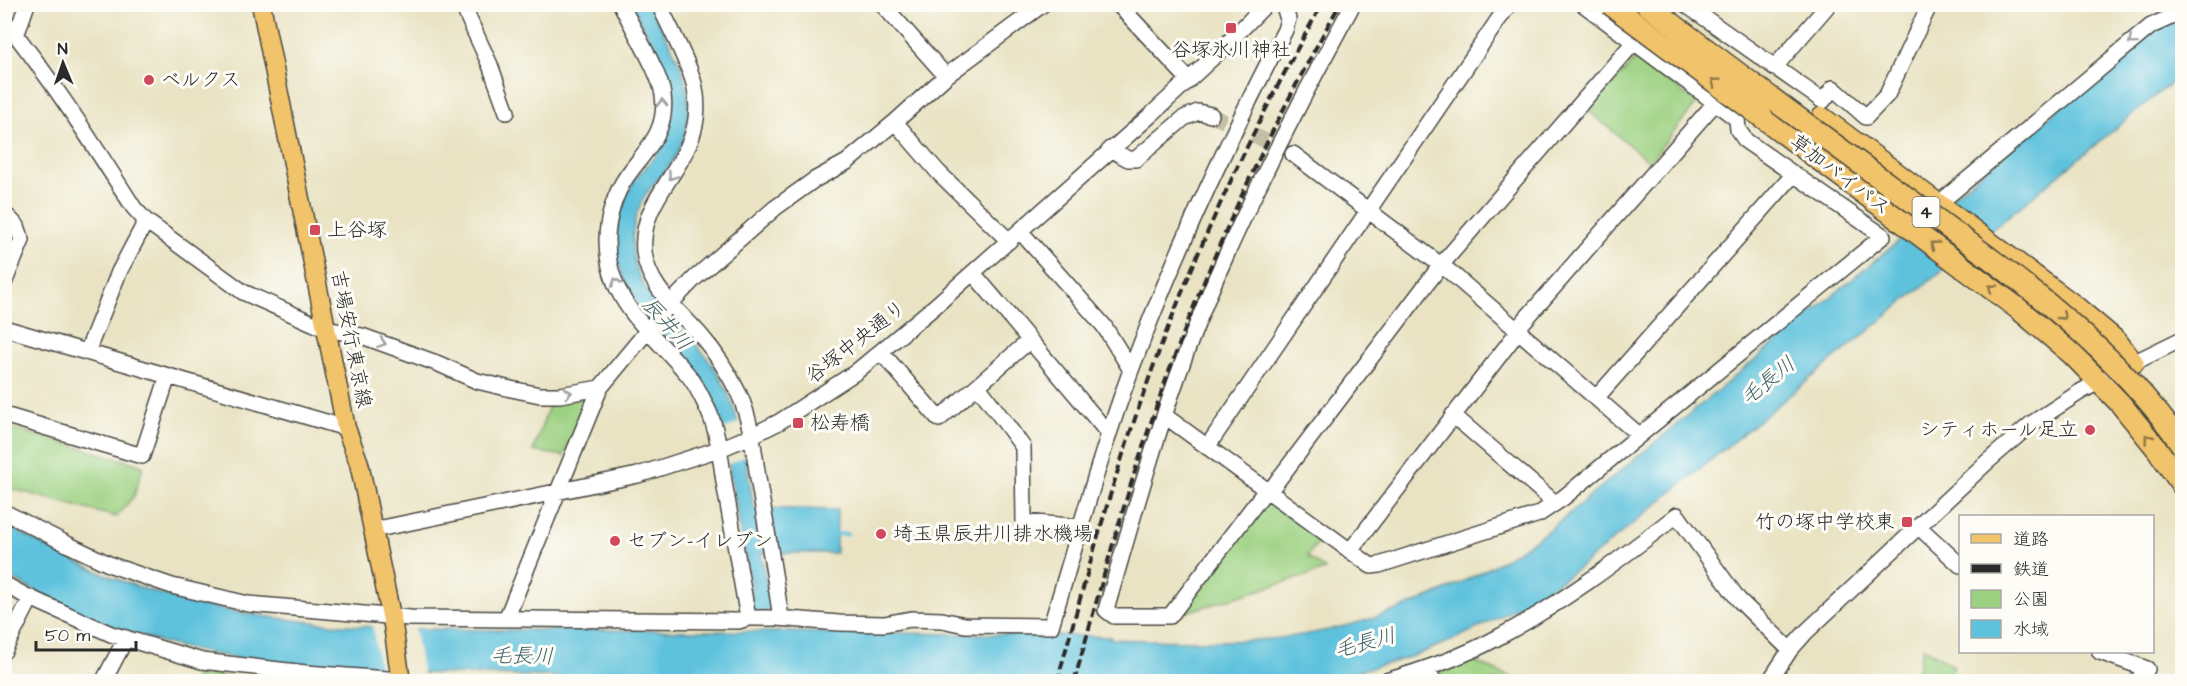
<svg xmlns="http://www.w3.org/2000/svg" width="2187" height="686" font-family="'Architects Daughter','Klee One',sans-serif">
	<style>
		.green { fill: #9cd181; stroke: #647e56; stroke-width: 1.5 }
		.water { fill: #5fc2dd; stroke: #457684; stroke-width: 1.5 }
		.pier { fill: #e9e3c3 }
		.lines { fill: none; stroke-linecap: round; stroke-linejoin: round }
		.stream { stroke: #5fc2dd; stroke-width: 4 }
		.minor-tunnel { stroke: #c3bea5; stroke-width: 15; stroke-dasharray: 15 8; stroke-linecap: butt }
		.minor-casing { stroke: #484742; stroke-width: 18 }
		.major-casing { stroke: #484742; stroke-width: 21 }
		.highway-casing { stroke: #484742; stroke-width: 24 }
		.minor { stroke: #fff; stroke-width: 15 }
		.major { stroke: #f1c36a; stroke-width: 18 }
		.highway { stroke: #f1c36a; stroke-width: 21 }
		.rail { stroke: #2b2b2b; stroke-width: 4; stroke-dasharray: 9 4.5; stroke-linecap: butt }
		.highway-bridge-casing { stroke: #484742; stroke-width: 24; stroke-linecap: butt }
		.highway-bridge { stroke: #f1c36a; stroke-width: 21 }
		.oneway { stroke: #a0a0a0 }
		.oneway2 { stroke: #8e774a }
		.poi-dot { fill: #d1495b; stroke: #fdfcf7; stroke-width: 2 }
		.labels { text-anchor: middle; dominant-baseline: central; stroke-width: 6; stroke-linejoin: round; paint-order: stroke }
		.shield { fill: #fdfcf7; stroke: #6a6a68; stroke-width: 1.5 }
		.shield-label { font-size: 18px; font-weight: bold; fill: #2b2b2b }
		.poi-label { font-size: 20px; fill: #2b2b2b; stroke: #fdfcf7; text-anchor: start }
		.street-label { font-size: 20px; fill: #2b2b2b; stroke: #fdfcf7 }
		.water-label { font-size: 21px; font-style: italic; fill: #3d6069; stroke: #fdfcf7 }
	</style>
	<rect width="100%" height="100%" fill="#fdfcf7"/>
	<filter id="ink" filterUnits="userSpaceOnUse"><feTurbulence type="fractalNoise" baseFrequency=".0167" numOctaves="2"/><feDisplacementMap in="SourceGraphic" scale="12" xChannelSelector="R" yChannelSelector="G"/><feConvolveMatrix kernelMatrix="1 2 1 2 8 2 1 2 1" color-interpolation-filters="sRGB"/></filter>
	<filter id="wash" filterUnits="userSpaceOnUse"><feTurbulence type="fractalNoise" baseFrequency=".008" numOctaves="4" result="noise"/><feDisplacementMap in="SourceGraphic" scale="24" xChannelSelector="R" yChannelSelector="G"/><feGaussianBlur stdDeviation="1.35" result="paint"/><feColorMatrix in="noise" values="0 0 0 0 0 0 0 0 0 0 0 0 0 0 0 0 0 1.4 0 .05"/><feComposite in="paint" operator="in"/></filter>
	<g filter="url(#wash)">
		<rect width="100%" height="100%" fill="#e9e3c3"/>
		<path class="green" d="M1639,59l58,44 -48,59 -60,-51 45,-51z
			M587,397l-23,59 -31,-5 16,-45 4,-4z
			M4,426l133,38 6,3 -9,29 -18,21 -111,-30z
			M1267,501l54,38 -14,17 18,14 -138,42 -3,-4z
			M1923,647l31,19 -5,15h-34z
			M1471,660l46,20 -1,1h-71l-7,-8z
			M199,672l49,9h-54z"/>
		<path class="water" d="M632,5h17c12,23 31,53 37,78 6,27 1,56 -14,79 -6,9 -14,16 -20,24 -16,19 -22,45 -19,69 7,50 60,76 84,117 25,41 29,90 37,136l83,2 -1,43h-75l7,40 4,6 2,13h-21l-3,-13 2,-3c-6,-38 -13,-75 -20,-112 -5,-28 -8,-58 -20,-84 -26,-57 -90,-84 -95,-150 -2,-24 5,-49 18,-70 6,-9 14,-16 21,-24 13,-17 18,-43 15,-65 -3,-22 -29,-64 -39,-86z
			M2182,17v57l-602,493c-49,35 -102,64 -159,86 -37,14 -78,21 -117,29h-549l-376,-10c-70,-5 -142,-10 -210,-28 -57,-14 -113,-41 -164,-69l-1,-52c61,37 130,67 199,82 134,30 276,24 413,25 147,2 294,3 441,5l54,2v2c48,1 97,4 146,1 96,-6 193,-44 273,-97 25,-16 48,-37 71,-56l536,-443 22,-17z"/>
		<path class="pier" d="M741,421l7,34 -21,10 -7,-33z
			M372,623l42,2 9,51 -43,-1z"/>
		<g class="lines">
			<path class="stream" d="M832,534h15"/>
		</g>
	</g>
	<g filter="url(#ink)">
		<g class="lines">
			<path class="minor-tunnel" d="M1211,115l76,36"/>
			<defs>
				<path id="minor" d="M462,4l28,61 17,47
					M621,4c11,24 39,68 42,91 5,37 -17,54 -36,81 -12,17 -20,43 -20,64 0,65 47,92 82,136 9,11 14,24 20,36 10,23 12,51 16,76 8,43 15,86 23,130
					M659,4c10,23 32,62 36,84 14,74 -57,100 -51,164 4,36 36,59 58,85 15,17 27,37 37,57 12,26 15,57 19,84 8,47 16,93 23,140
					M882,4l64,72
					M1118,4l71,76
					M1685,4l138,97 10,-13 33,29 21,-22 41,-87 -2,-4
					M4,20c48,59 89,124 130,188l12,13 97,71 83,37 36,7 77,28 38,17 34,8 29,6h20l40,-7
					M17,33l10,-29
					M1774,68l55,-64
					M895,122l43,50 71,69
					M1110,149l18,10h8l48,-41 14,-6 13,3
					M1293,154l157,118 189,163
					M1931,210l220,-184 31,-14
					M4,213l13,13 5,14 -18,43
					M1020,231l84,95 27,44
					M973,273l136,161
					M4,328l342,100
					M1517,329l198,-226
					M87,352l32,-80 27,-51
					M881,352l58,67 90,-78
					M978,386l45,61 1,75 57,5
					M1597,397l197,-223
					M4,415l138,41 26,-80
					M1453,415l102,88
					M1165,416l206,150 8,-1 160,-51 24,-16 320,-262 -137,-95 -8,-11 -1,-11 -154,-115
					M1207,447l302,-443
					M1266,490l-96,126h-56l-8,-6c34,-118 67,-238 118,-350 39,-87 83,-172 129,-256
					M1269,492l172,-227 226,-261
					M4,512l65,33 42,20 61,21 76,18 162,14 329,3 9,-3h29l62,5 45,1 27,-5 31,1 23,5 86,1c26,-85 49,-172 80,-256 44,-117 97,-230 154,-340l3,-11 -5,-15
					M1919,527l41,38
					M373,530l265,-55 84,-27 29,-12 28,-14 77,-50 78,-65 219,-194 69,-64 44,-45
					M1350,551l169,-221
					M4,584l22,12 85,38 91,27 104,12 95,7
					M507,617l93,-229 67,-81 28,-29 80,-70 39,-28 33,-18 48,-40 51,-46 97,-72
					M4,651l27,-53
					M2100,652l47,17 -11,13
					M1424,670l11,12
					M103,682l23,-44
					M1383,682c38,-11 77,-24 112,-43 65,-34 124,-79 182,-124l61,84 52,51
					M1769,682l21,-32 16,-18 181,-170 44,-38 49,-32 53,-29 49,-24"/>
				<path id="major" d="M261,4l85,424 13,35 34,162 8,57"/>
				<path id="highway" d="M1762,117l258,193 52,44 48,49 38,47 24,35
					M1822,118l251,187 44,37 16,21"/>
			</defs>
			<use href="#minor" class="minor-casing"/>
			<use href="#major" class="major-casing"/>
			<use href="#highway" class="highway-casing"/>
			<use href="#minor" class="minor"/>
			<use href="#major" class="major"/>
			<use href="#highway" class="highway"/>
			<path class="rail" d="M1057,682c26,-94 51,-187 83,-278 48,-139 110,-272 182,-400
				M1074,682c31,-111 61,-222 102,-329 45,-121 101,-237 164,-349"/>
			<defs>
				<path id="highway-bridge" d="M1610,4l152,113
					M1646,4c82,62 165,124 249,185 104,76 213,149 287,256"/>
			</defs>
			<use href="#highway-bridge" class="highway-bridge-casing"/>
			<use href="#highway-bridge" class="highway-bridge"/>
		</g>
		<defs><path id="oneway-chevron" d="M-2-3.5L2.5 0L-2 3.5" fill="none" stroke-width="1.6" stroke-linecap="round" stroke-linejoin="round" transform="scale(1.5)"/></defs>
		<g class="oneway">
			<use href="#oneway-chevron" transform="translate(2132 41) rotate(140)"/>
			<use href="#oneway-chevron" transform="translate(662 103) rotate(-92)"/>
			<use href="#oneway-chevron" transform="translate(672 176) rotate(123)"/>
			<use href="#oneway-chevron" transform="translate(616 282) rotate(-109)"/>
			<use href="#oneway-chevron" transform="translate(382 343) rotate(19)"/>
			<use href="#oneway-chevron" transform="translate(568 393) rotate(-9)"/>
		</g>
		<g class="oneway2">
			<use href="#oneway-chevron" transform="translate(1715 82) rotate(-143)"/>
			<use href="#oneway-chevron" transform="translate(1934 245) rotate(-143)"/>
			<use href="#oneway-chevron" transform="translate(1992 288) rotate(-143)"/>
			<use href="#oneway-chevron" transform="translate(2062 316) rotate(41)"/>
			<use href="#oneway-chevron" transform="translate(2148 438) rotate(-128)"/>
		</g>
	</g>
	<g class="poi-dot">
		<rect x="1225" y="22" width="12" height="12" rx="3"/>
		<circle cx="149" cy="80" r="6"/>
		<rect x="309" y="224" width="12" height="12" rx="3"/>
		<rect x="792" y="417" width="12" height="12" rx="3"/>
		<circle cx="2090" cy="430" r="6"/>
		<rect x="1901" y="516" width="12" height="12" rx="3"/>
		<circle cx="881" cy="534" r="6"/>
		<circle cx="615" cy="541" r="6"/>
	</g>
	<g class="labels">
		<rect class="shield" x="1912.5" y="197" width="27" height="30" rx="4.5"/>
		<g class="shield-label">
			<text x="1926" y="212">4</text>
		</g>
		<g class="poi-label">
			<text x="1231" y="50" text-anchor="middle">谷塚氷川神社</text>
			<text x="161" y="80">ベルクス</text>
			<text x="327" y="230">上谷塚</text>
			<text x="810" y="423">松寿橋</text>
			<text x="2078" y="430" text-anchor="end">シティホール足立</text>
			<text x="1895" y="522" text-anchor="end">竹の塚中学校東</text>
			<text x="893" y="534">埼玉県辰井川排水機場</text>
			<text x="627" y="541">セブン-イレブン</text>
		</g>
		<g class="street-label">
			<text transform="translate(1840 175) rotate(37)">草加バイパス</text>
			<text transform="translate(351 339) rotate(79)">吉場安行東京線</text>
			<text transform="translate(856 342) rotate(-38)">谷塚中央通り</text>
		</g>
		<g class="water-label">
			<text transform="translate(667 324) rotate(49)">辰井川</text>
			<text transform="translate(1768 381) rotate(-39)">毛長川</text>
			<text transform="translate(1365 643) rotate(-15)">毛長川</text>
			<text transform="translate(522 656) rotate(1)">毛長川</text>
		</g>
	</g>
	<rect width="2187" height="686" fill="none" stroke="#fdfcf7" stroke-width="24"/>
	<rect x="1959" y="515" width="195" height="138" fill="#fdfcf7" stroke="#a9a8a5" stroke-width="1.5"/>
	<rect x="1971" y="534" width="30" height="9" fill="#f1c36a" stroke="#a9a8a5" stroke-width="1.5"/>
	<text x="2013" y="545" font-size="18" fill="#2b2b2b">道路</text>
	<rect x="1971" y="564" width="30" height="9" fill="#2b2b2b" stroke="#a9a8a5" stroke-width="1.5"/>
	<text x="2013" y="575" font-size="18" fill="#2b2b2b">鉄道</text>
	<rect x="1971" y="590" width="30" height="18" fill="#9cd181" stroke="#a9a8a5" stroke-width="1.5"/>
	<text x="2013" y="605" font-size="18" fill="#2b2b2b">公園</text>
	<rect x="1971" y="620" width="30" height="18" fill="#5fc2dd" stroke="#a9a8a5" stroke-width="1.5"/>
	<text x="2013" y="635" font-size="18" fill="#2b2b2b">水域</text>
	<g transform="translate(63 63) rotate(358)" stroke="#fdfcf7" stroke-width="4.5" paint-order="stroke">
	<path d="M0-4.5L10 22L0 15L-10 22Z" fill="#2b2b2b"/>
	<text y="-9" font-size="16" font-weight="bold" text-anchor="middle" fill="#2b2b2b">N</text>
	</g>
	<path d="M36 641v9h100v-9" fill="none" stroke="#2b2b2b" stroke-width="3"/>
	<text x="45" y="641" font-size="18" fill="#2b2b2b" stroke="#fdfcf7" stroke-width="4.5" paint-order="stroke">50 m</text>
</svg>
